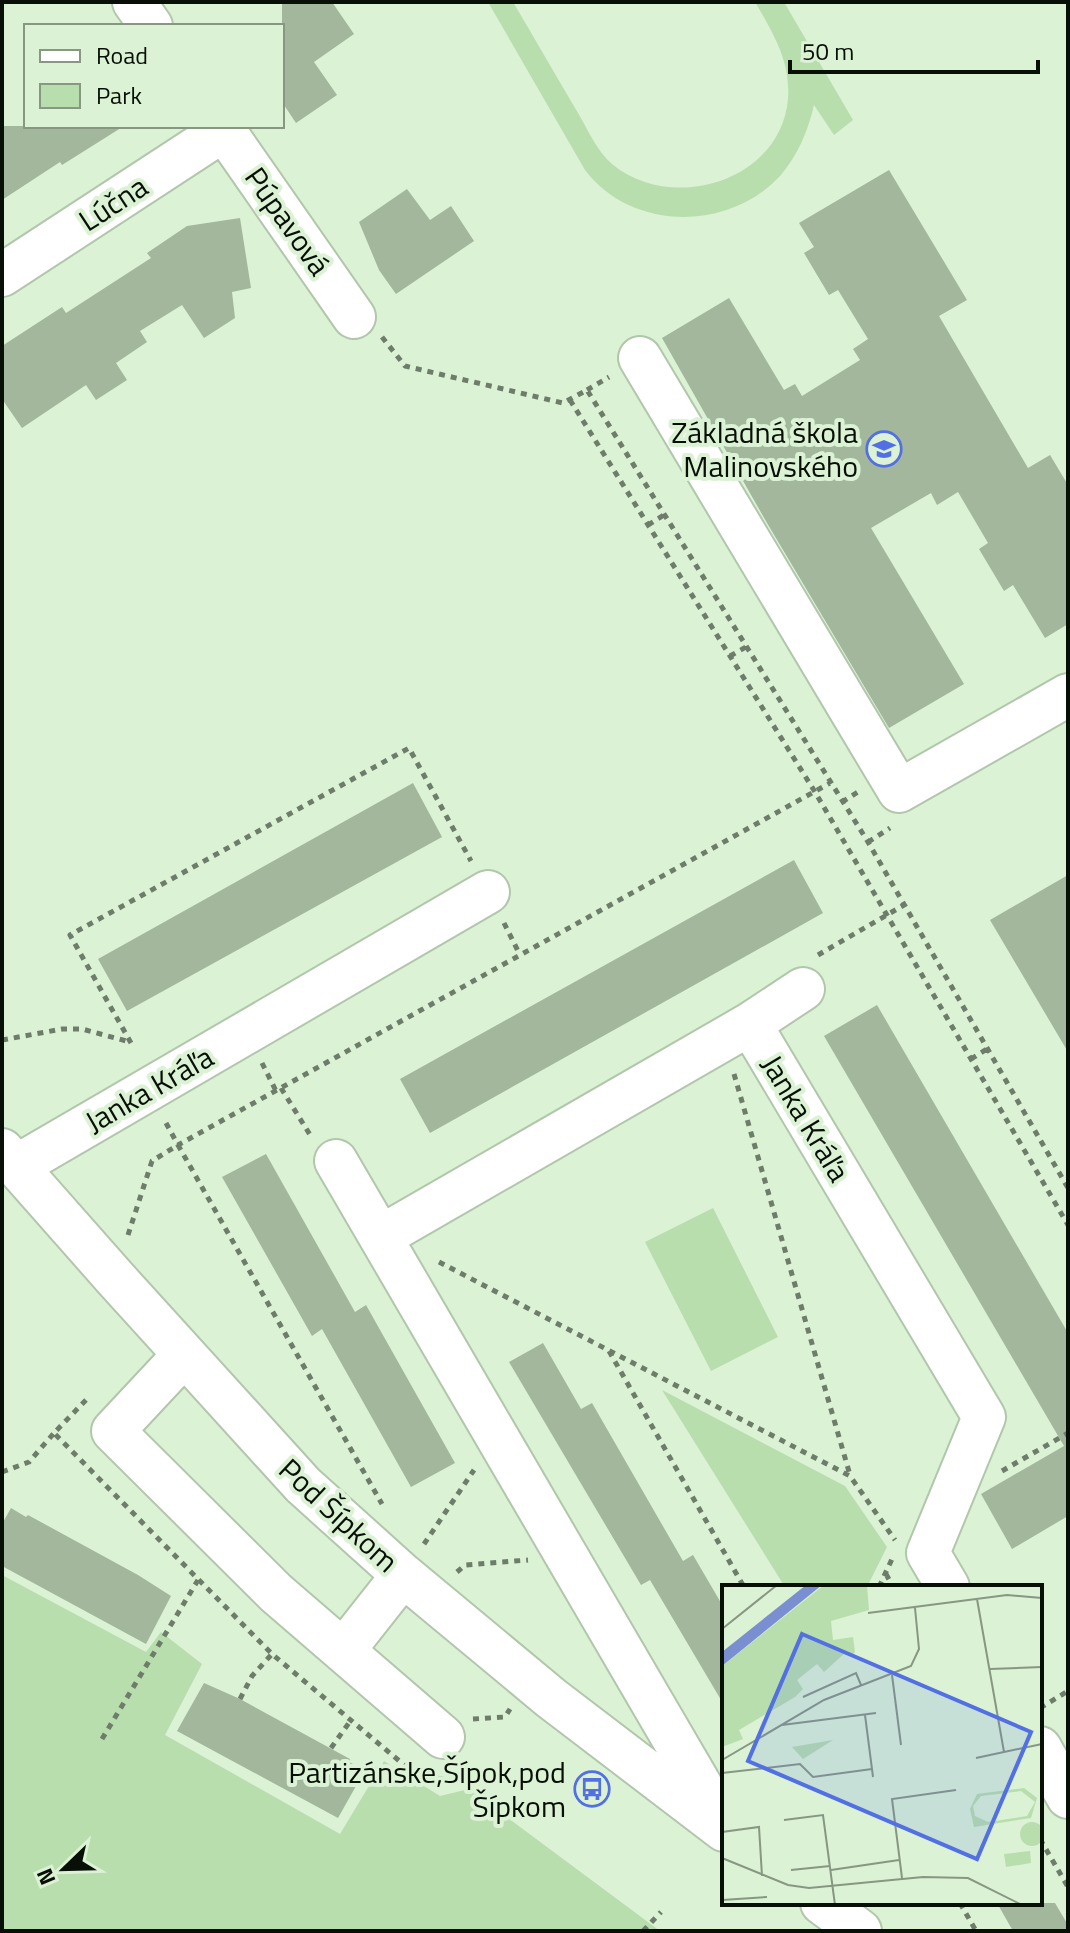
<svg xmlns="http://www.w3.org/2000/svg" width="1070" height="1933" font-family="'Titillium Web',sans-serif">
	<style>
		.green { fill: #b8dead }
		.building { fill: #a2b79c }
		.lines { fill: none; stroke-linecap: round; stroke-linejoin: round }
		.minor-casing { stroke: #b1c7ab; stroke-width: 46 }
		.path { stroke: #6e7d6a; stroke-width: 5; stroke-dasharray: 6 6; stroke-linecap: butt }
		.minor { stroke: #fff; stroke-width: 42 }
		.labels { text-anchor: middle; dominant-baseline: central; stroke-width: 8; stroke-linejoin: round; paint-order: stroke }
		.street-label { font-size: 30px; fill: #080f06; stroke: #dbf2d5 }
		.poi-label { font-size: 30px; fill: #080f06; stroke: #dbf2d5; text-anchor: end }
		.inset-road { fill: none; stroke: #879782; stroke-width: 2 }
		.view { fill: #526fe4; fill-opacity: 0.15; stroke: #526fe4; stroke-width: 4 }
		.inset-edge { fill: none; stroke: #080f06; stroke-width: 4 }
	</style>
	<rect width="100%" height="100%" fill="#dbf2d5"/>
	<path class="green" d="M488,2h25c22,37 43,74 65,111 10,17 19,38 34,51 60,50 169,17 176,-65 3,-37 -15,-66 -33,-97h29l69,118 -19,15 -20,-30c-6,26 -16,50 -34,71 -52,56 -149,55 -195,-6z
		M713,1208l65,129 -67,34 -66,-129z
		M662,1390l183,96 42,61 -20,40h-82z
		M2,1575l144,77 15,-20 41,32 -37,71 175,99 44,-73 56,35 29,-7 191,142h-658z"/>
	<path class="building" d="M282,2h50l22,32 -40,28 23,33 -41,28 -14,-21z
		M2,126h122l-62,39 -2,-3 -58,38z
		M889,170l78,130 -28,16 89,152 22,-13 18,30v139l-23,14 -32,-53 -9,6 -25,-42 9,-6 -30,-51 -21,13 -6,-12 -60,35 93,156 -75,44 -122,-205 -105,-185 67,-40 55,92 11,-6 7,12 58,-36 -7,-11 15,-10 -30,-49 -9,5 -25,-42 10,-6 -15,-24z
		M407,189l23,31 21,-14 23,35 -78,53 -17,-24 -20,-48z
		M240,218l11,70 -19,4 3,26 -31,20 -22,-33 -42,26 7,11 -31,21 11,17 -31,20 -10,-15 -64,43 -20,-29v-53l60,-39 4,6 85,-55 -4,-5 40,-27z
		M413,783l29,54 -315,174 -29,-52z
		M794,860l29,53 -393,220 -30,-54z
		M1068,875v177l-78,-132z
		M877,1005l191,328v183l-56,33 -31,-55 83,-48 -240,-410z
		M266,1154l89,158 11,-7 89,158 -44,24 -89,-158 -10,7 -90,-159z
		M543,1343l38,66 11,-6 91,158 10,-6 31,53v97l-74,-125 -9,5 -132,-223z
		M11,1508l15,9 2,-2 110,60 33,21 -25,48 -144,-78v-42z
		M204,1683l36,16 110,60 -1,3 16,8 -27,48 -161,-87z
		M997,1903h58l13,22v6h-55z"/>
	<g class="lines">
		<defs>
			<path id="minor" d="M134,2l17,24
				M221,126l133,191
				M2,275l222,-145
				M640,358l259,433 169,-96
				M750,1024l234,393 -56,136 20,34
				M2,1150l113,128 188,207 100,90 148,123 173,132
				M336,1161l383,656
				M17,1166l471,-274
				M382,1236l368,-212 53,-35
				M184,1355l-71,76 163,162 167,144
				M343,1651l60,-76
				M1040,1748l28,49
				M822,1903l38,28"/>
		</defs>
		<use href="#minor" class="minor-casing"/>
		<path class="path" d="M382,337l23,29 158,37 24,-13 281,452 200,346
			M587,390l22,-13
			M570,400l245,392 253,433
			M648,525l16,-10
			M730,656l16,-9
			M842,802l16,-10
			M868,842l22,-14
			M504,923l16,32
			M818,955l86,-50
			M2,1040l60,-11h20l48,13
			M131,1043l-61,-108 339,-187 62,113
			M971,1059l16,-10
			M262,1063l14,28
			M734,1074l116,401
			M281,1088l31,50
			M166,1123l12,22 652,-362
			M128,1235l24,-74 26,-16 204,359
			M439,1262l411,214 45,64
			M609,1351l135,236
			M86,1400l-32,33 218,221 150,126 9,-10
			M1002,1471l66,-38
			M2,1472l27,-10 25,-29
			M424,1544l50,-74
			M457,1572l8,-7 63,-5
			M886,1574l7,13
			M879,1587l13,-28
			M240,1699l12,-23 20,-22
			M1040,1708l28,-17
			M473,1719l32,-2 5,-8
			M102,1739l96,-159
			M331,1748l20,-28
			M426,1776l46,9h17
			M1040,1839l28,48
			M960,1903l16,28
			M643,1931l18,-19"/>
		<use href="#minor" class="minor"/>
	</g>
	<defs>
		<symbol id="school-ring" viewBox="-11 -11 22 22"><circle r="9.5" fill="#dbf2d5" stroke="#526fe4" stroke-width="1.5"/><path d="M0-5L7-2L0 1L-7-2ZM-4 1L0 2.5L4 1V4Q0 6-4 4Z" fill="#526fe4"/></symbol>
		<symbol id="bus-ring" viewBox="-11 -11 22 22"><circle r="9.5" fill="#dbf2d5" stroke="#526fe4" stroke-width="1.5"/><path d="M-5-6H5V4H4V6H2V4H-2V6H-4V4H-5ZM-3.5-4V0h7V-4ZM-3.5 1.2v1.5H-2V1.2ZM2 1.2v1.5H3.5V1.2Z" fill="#526fe4"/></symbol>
	</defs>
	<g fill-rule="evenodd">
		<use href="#school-ring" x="864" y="429" width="40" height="40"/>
		<use href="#bus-ring" x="572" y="1769" width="40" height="40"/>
	</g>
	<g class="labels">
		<g class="street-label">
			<text transform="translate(113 203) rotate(-33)">Lúčna</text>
			<text transform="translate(288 221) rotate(55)">Púpavová</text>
			<text transform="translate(149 1089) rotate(-30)">Janka Kráľa</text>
			<text transform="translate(806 1118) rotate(59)">Janka Kráľa</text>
			<text transform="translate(339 1515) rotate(43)">Pod Šípkom</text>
		</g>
		<g class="poi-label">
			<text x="858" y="432">Základná škola<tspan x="858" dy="34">Malinovského</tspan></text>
			<text x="566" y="1772">Partizánske,Šípok,pod<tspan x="566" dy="34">Šípkom</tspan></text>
		</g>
	</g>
	<g transform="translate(722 1585)">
		<rect width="320" height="320" fill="#dbf2d5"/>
		<path d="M102,0h43l2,25 -38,11 2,19 20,-3 2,15 -3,4 -5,-5 -23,21 -7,-8 -20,16 6,9 -8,8 -56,33 4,9 -21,8v-81zM111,155l-30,19 -11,-12zM302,203l13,10 -6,20 -57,9 -4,-18 7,-15zM299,206l14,11 -8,14 -39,6 -13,-6 -2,-10 8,-10zM298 249a12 12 0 1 1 24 0a12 12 0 1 1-24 0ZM308,266l1,12 -25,4 -2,-13z" fill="#b8dead" fill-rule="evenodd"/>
		<path d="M84,0h16l-100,81v-14z" fill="#798fd1"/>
		<path class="inset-road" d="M255,14l27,153M146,28l139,-18 35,3M0,44l55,-44M268,84l52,-2M170,90l9,70M81,112l53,-24 5,12M143,130l8,62M60,140l94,-12M254,173l66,-14M0,175l102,-60 87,-34 8,-17 -4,-41M0,188l78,-9 13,13 59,-8M62,235l39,-5 12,90M0,247l37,-5 3,49M0,273l66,27 21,3 114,-11 45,1 54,27M69,285l39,-4M109,285l68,-10M180,293l-10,-79 64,-9M0,315l45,-3"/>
		<path class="view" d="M80,49l229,98 -54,127 -229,-98z"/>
		<rect width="320" height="320" class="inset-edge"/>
	</g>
	<rect width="1070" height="1933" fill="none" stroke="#080f06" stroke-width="8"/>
	<rect x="24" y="24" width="260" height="104" fill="#dbf2d5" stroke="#879782" stroke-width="2"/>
	<rect x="40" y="50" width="40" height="12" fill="#ffffff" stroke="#879782" stroke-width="2"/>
	<text x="96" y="64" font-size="24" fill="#080f06">Road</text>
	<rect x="40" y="84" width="40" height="24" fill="#b8dead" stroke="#879782" stroke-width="2"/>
	<text x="96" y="104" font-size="24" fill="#080f06">Park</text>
	<g transform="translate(64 1869) rotate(247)" stroke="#dbf2d5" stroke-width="6" paint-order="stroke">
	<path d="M0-6L14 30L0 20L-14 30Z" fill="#080f06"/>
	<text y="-12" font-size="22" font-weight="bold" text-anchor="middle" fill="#080f06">N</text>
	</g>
	<path d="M790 60v12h248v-12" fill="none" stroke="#080f06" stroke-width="4"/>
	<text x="802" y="60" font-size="24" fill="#080f06" stroke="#dbf2d5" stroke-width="6" paint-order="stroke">50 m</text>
</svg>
